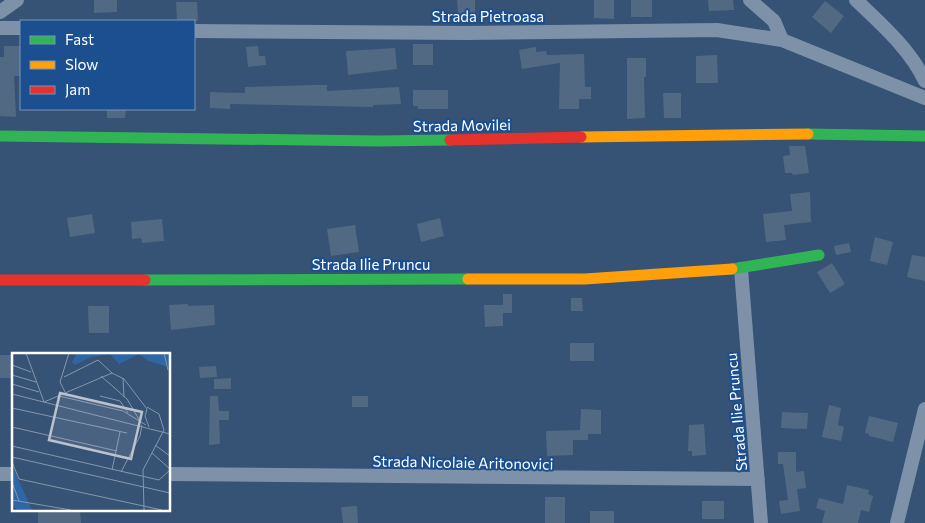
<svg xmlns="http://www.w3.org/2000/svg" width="925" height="523" font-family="Commissioner,sans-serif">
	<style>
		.building { fill: #526984 }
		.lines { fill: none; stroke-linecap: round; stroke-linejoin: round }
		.street { stroke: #7d92a8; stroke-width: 14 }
		.fast { stroke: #30b455; stroke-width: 11 }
		.slow { stroke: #ff9f0a; stroke-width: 11 }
		.jam { stroke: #e5322d; stroke-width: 11 }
		.labels { text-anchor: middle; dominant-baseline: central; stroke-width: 4; stroke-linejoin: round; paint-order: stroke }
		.street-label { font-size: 15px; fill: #fff; stroke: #1b4f8f }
		.inset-road { fill: none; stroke: #8697ac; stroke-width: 1 }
		.view { fill: #b9c2ce; fill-opacity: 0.15; stroke: #b9c2ce; stroke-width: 2.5 }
		.inset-edge { fill: none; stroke: #fff; stroke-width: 2.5 }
	</style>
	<rect width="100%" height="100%" fill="#365274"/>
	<path class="building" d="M94,0h23v12l-23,1z
		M457,0h18v14h-17z
		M594,0h20v19l-20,-1z
		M631,0h21v17h-21z
		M708,0h25l1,10 -25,1z
		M825,1l19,15 -13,17 -19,-16z
		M176,2h21l1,19h-21z
		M413,44h20v21h-20z
		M4,46h17v30h-7l2,41 -16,-1v-59h4z
		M258,46l1,10h6l1,9 -18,2 -2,-20z
		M536,47v5l10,-1 1,4 37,-1 1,33h6v12h-12v10h-20l1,-46 -38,6 -3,-19z
		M395,48l2,21 -49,6 -2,-24z
		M717,55l1,28h-22v-27z
		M627,58h19v19h-2l1,41 -18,1z
		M316,85h11v6l72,-4 2,17 -28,1v2l-143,-3v5l-20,-1v-16l35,1v-6z
		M413,90h35v19h-30v-3h-5z
		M663,93h18v25h-17z
		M107,109h19l-1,9h-18z
		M789,146h16l4,27 -16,2 -1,-2h-7l-2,-17 7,-1z
		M810,192l1,30 -27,3 2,15 -20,2 -3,-28 29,-3 -2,-17z
		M92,214l3,19 -25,4 -3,-19z
		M440,218l4,18 -23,6 -4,-18z
		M162,219l2,22 -22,2 -1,-5 -9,1 -1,-17z
		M355,225l4,27 -28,4 -4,-27z
		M875,237l18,5 -6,23 -17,-4z
		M849,243l2,9 -15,3 -2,-9z
		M912,255l13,2v24l-18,-4z
		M832,263l13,21 -15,9 -13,-21z
		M503,294h9v19h-9v13l-18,1 -1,-22h19v3z
		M571,298h11l1,13h-12z
		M188,304v2l26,-1 1,20 -44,5 -2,-25z
		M88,306h21v27h-20z
		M570,343h24v18h-24z
		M0,355h14v23h-14z
		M216,366l1,11 -17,1 -1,-11z
		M231,378v11h-17v-10z
		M210,396h8l1,15h10v9h-10l1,24 -11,1z
		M352,396h16v11h-16z
		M829,405l12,3 -3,17 6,2 -3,14 -19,-4z
		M581,409l20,1v24h-13v6h-15v15l-26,1 -1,-25 34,-1z
		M782,412l26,1 -1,16 -26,-1z
		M869,416l29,7 -5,19 -24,-6v-2l-4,-1z
		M704,424l2,31 -14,1v-5h-4l1,-26z
		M778,452h18v20l8,-1 2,17 -9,1 3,22 -19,3 -2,-13 9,-1 -5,-36h-5z
		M847,485l22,5 -1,4 5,2 -4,16 -8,-2 -3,13h-36l3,-12 -9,-3 3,-10 24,6z
		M545,497h20v26h-20z
		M702,501h22v18h-22z
		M357,506l1,17h-15l-2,-16z
		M38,509h42l1,14h-43z
		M590,511h24v12h-24z"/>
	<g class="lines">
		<path class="street" d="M750,0l24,21 8,19
			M856,0c25,24 54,49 69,81
			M0,12l17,-12
			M0,28h21
			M194,31l273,2 250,-3 65,10 143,58
			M741,269l20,254
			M0,474h14
			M169,474l589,5
			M897,523l28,-114"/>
		<path class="fast" d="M808,134l117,2
			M0,136l378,5 72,-1
			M732,269l87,-14
			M145,280l323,-1"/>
		<path class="slow" d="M581,137l227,-3
			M468,279h117l147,-10"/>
		<path class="jam" d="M450,140l131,-3
			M0,280h145"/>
	</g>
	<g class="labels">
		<g class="street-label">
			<text x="488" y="16">Strada Pietroasa</text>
			<text transform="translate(462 125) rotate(-1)">Strada Movilei</text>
			<text x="371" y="264">Strada Ilie Pruncu</text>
			<text transform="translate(736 412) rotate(-95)">Strada Ilie Pruncu</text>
			<text transform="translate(463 462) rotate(1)">Strada Nicolaie Aritonovici</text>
		</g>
	</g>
	<g transform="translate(12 353)">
		<rect width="158" height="158" fill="#365274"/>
		<path d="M65,0h92v14l-21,-6 -9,-7 -20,10 -9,-10 -19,3 -16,8 -3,-3zM0,114l1,1 19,42h-15l-5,-5z" fill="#2f66a5"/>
		<path class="inset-road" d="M14,0l18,49M152,0l4,17M0,12l19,7M0,22l24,7M89,23l26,23 13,22M52,24l34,-17 14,13M111,25l1,19M0,31l27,8M53,39l-5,-10 9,-29M0,41l158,40M47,43l64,15 23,14M88,43l20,5 8,12M32,49l68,-29 12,6 23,30 -2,7 4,11M0,55l115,25M0,74l105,24M143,92l15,11M0,93l147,34 11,-10M140,100l18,16M0,104l158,36M0,109l7,17 143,31M100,117l8,-38M109,119l19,-36 2,-11M0,129l7,19M0,147l59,10M132,157l-1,-40 21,-40 -5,-16 -12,-7"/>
		<path class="view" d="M48,40l82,19 -11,47 -82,-19z"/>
		<rect width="158" height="158" class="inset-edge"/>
	</g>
	<rect x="20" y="20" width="175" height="90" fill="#1b4f8f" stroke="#7695bc"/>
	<rect x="30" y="36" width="25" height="8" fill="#30b455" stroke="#7695bc"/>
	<text x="65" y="45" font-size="15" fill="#ffffff">Fast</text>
	<rect x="30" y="61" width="25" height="8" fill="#ff9f0a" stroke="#7695bc"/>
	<text x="65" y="70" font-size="15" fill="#ffffff">Slow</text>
	<rect x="30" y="86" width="25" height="8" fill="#e5322d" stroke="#7695bc"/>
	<text x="65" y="95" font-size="15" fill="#ffffff">Jam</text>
</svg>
